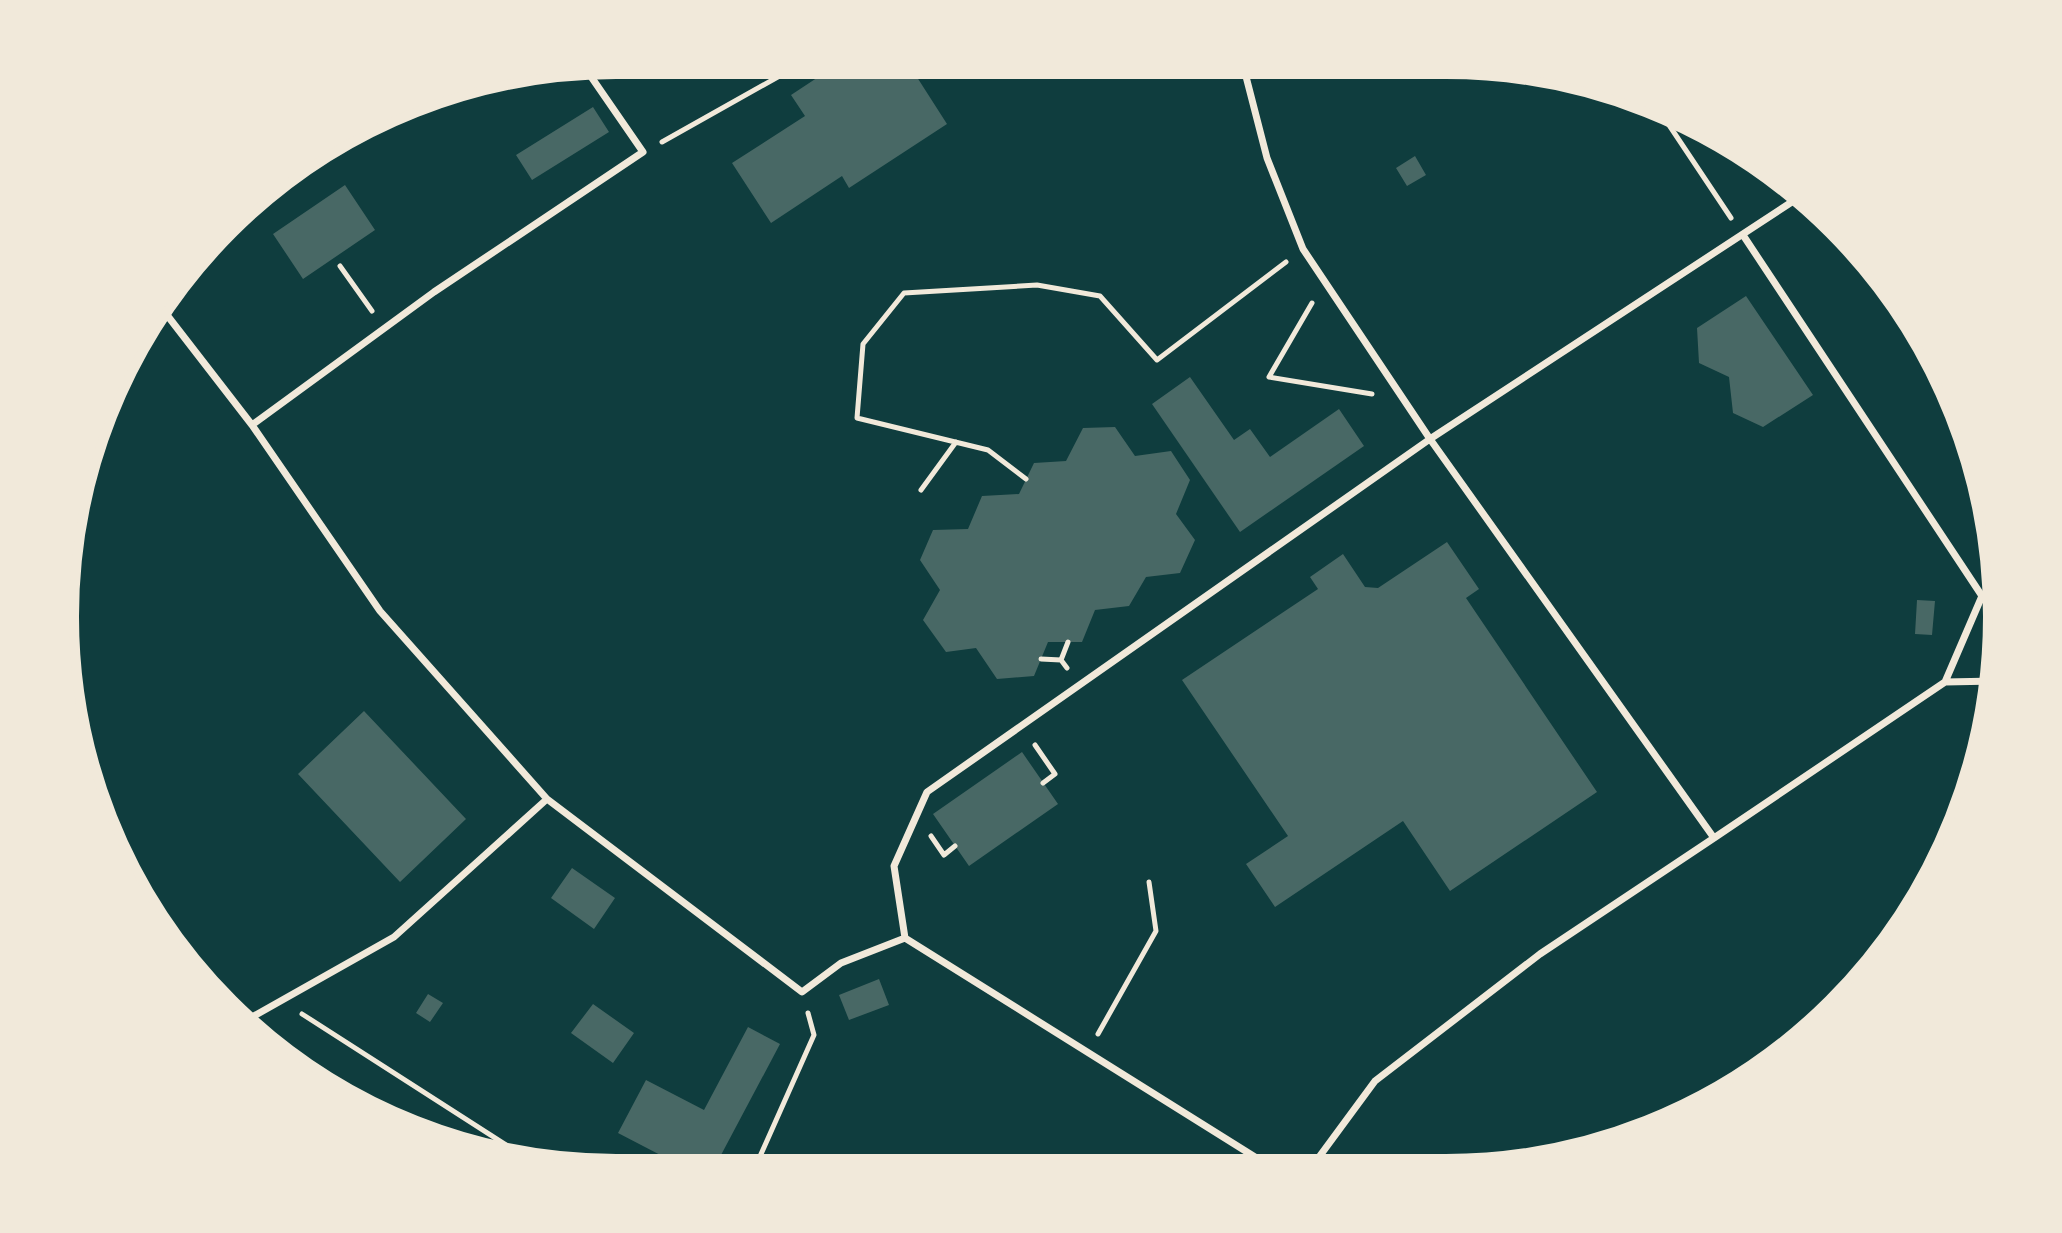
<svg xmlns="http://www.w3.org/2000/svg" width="2062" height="1233" font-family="'Public Sans',sans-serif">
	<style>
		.building { fill: #486865 }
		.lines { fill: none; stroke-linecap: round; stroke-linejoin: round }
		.path { stroke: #f1e9da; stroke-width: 5 }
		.pedestrian { stroke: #f1e9da; stroke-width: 7 }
		.rim { fill: none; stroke: #f1e9da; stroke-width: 10 }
	</style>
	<rect width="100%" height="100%" fill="#0f3d3e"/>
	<path class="building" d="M844,60h62l41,64 -98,64 -7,-12 -71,47 -39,-60 73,-47 -14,-21z
		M593,107l16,25 -77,48 -16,-25z
		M1415,156l11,19 -19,11 -11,-18z
		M345,185l30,45 -72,49 -30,-45z
		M1746,296l67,99 -50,32 -30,-14 -4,-36 -30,-14 -2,-35z
		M1190,377l44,63 16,-11 20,28 69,-48 25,37 -124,86 -88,-128z
		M1115,427l20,29 36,-5 19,29 -14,34 19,26 -15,33 -34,4 -17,29 -34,4 -13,32h-34l-14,34 -37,3 -21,-31 -30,4 -23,-32 17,-30 -20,-30 13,-30 35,-1 14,-33 37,-2 15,-31 32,-2 17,-33z
		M1447,542l32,47 -13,9 131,194 -147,99 -47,-70 -128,86 -29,-43 42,-28 -106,-156 136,-91 -8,-12 33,-23 22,33 13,1z
		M1917,600l18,1 -3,34 -17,-1z
		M364,711l102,108 -66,63 -102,-108z
		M1022,752l36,52 -89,62 -36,-52z
		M572,868l43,30 -21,31 -43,-31z
		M879,979l10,26 -40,15 -10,-25z
		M428,994l15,9 -13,19 -14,-9z
		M593,1004l41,29 -21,30 -42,-30z
		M748,1027l32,17 -68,128h-19l-75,-39 28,-53 58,30z"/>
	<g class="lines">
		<path class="path" d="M1655,104l76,114
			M662,142l146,-82
			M340,266l32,45
			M1312,303l-43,74 103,17
			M1026,479l-38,-29 -131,-32 6,-74 41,-51 133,-8 63,11 57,64 129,-98
			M921,490l35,-48
			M1041,659l20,1 6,8
			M1061,660l7,-18
			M1035,745l20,29 -12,9
			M931,836l13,19 11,-9
			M302,1014l232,149
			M1098,1034l58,-103 -7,-49
			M753,1172l61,-137 -6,-22"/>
		<path class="pedestrian" d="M1242,61l25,97 36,91 127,190 284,399 -174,116 -165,127 -67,91
			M1743,235l239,361
			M160,306l92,119 128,186 167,188 255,193 39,-29 64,-25
			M252,425l182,-133 209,-140 -60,-87
			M1945,682l51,-1
			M1714,838l231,-156 37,-86 20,26
			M245,1021l149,-84 153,-138
			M1279,1172l-374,-234 -11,-72 33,-74 503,-353 374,-245"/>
	</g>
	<path d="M0 0H2062V1233H0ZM616 74H1446A542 542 0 0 1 1988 616V617A542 542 0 0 1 1446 1159H616A542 542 0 0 1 74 617V616A542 542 0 0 1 616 74Z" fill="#f1e9da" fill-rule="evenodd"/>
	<path class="rim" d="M616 74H1446A542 542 0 0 1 1988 616V617A542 542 0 0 1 1446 1159H616A542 542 0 0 1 74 617V616A542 542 0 0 1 616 74Z"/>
</svg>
